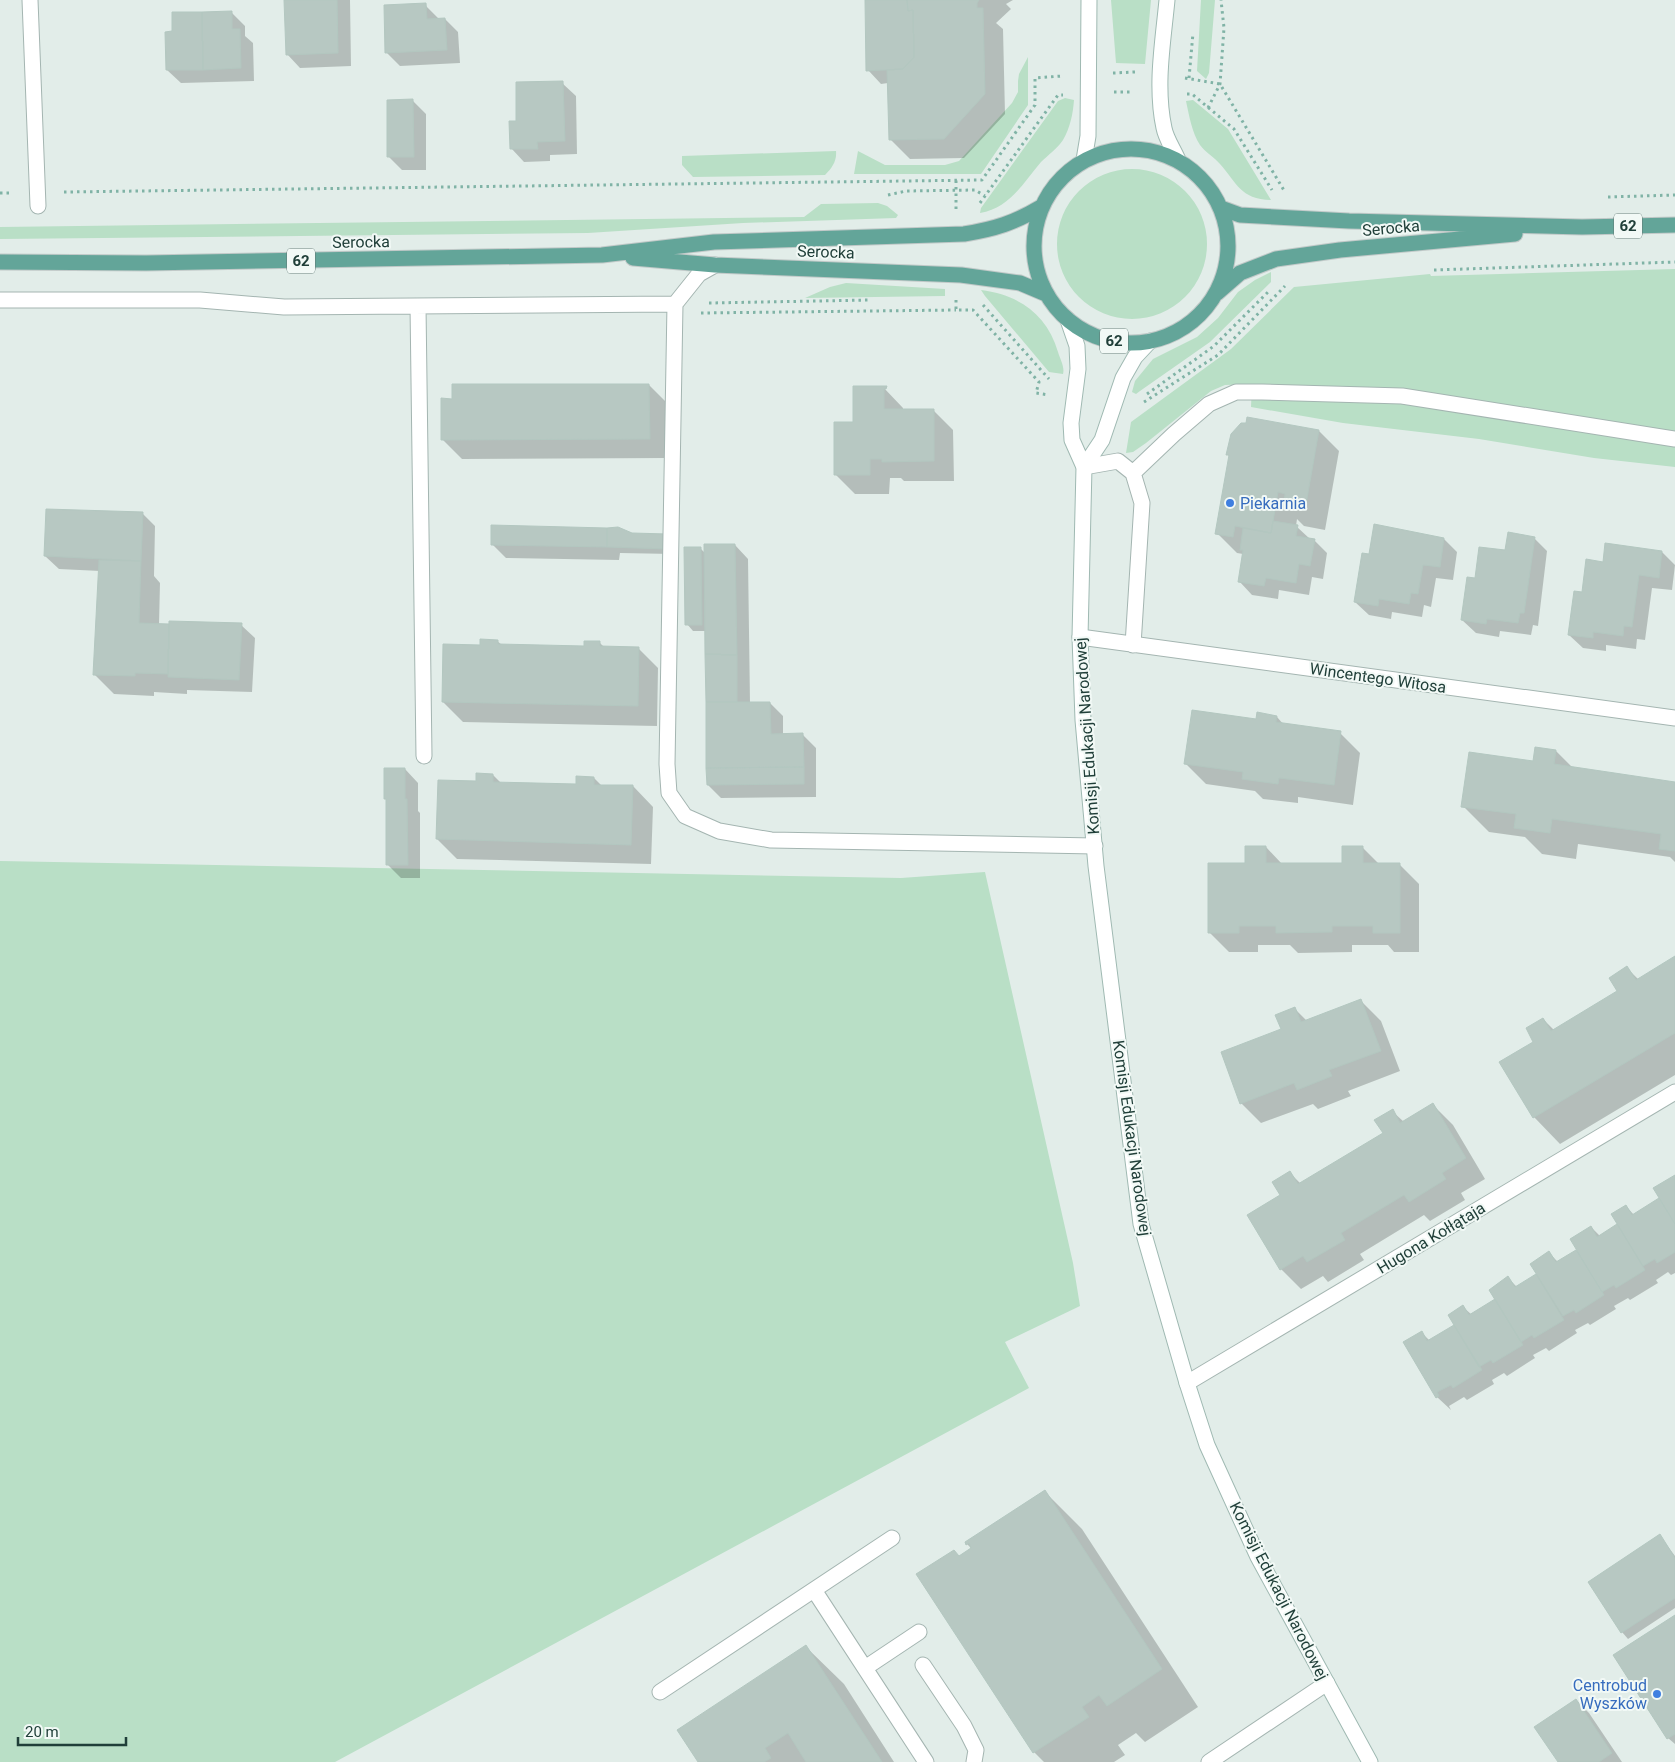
<svg xmlns="http://www.w3.org/2000/svg" width="1675" height="1762" font-family="Roboto,sans-serif">
	<style>
		.green { fill: #b9dfc6 }
		.shadow { fill: #0003 }
		.building { fill: #b7c8c2; stroke: #b3c7c0 }
		.lines { fill: none; stroke-linecap: round; stroke-linejoin: round }
		.lane-casing { stroke: #a4b5b1; stroke-width: 17 }
		.street-casing { stroke: #a4b5b1; stroke-width: 17 }
		.secondary-casing { stroke: #9fb9b2; stroke-width: 17 }
		.primary-casing { stroke: #c1c9c8; stroke-width: 17 }
		.path { stroke: #80b3a6; stroke-width: 3; stroke-dasharray: 2.5 4; stroke-linecap: butt }
		.lane { stroke: #fff; stroke-width: 15 }
		.street { stroke: #fff; stroke-width: 15 }
		.secondary { stroke: #fff; stroke-width: 15 }
		.primary { stroke: #63a599; stroke-width: 15 }
		.shop-dot { fill: #3f7fe0; stroke: #f2f9f6; stroke-width: 2 }
		.labels { text-anchor: middle; dominant-baseline: central; stroke-width: 4; stroke-linejoin: round; paint-order: stroke }
		.shield { fill: #f2f9f6; stroke: #5f7772; stroke-width: 1 }
		.shield-label { font-size: 15px; font-weight: bold; fill: #203f39 }
		.street-label { font-size: 16px; fill: #203f39; stroke: #f2f9f6 }
		.shop-label { font-size: 16px; fill: #366cbe; stroke: #f2f9f6; text-anchor: start }
	</style>
	<rect width="100%" height="100%" fill="#e2ede9"/>
	<path class="green" d="M1111,0h40l-6,64 -29,-1z
		M1201,0h14l-6,73 -3,6 -9,-8z
		M1028,57v48l-47,69h-127l4,-23 27,14h60l14,-4 53,-58 6,-11v-11l1,-7z
		M1065,98l9,2c-1,14 -4,28 -11,40 -6,9 -15,15 -22,22 -18,21 -31,46 -61,51l1,-5 77,-107z
		M1193,100l35,29 43,71c-31,-1 -34,-17 -51,-36 -6,-7 -15,-12 -20,-19 -8,-12 -11,-30 -14,-44z
		M836,151c1,10 -4,17 -11,24l-132,2 -11,-12v-9z
		M1057 244a75 75 0 1 1 150 0a75 75 0 1 1-150 0Z
		M878,203l9,3 11,9 -2,3 -153,5 -155,10 -588,6v-12l804,-10 17,-13z
		M1675,269v198l-81,-9 -115,-19 -136,-16 -92,-16 1,-23 -27,1 -14,6 -65,52 -13,9 -7,1 5,-31 100,-73 63,-62 136,-13 1,2z
		M1271,272v10l-61,60 -70,49 -4,3 -4,-2 3,-11 18,-22 44,-22 21,-19 20,-26 17,-12z
		M846,283l99,6v7l-140,2 25,-11z
		M981,290c38,5 66,24 77,62 2,7 7,15 5,22l-14,-2 -64,-76z
		M0,861l901,17 84,-6 88,391 7,43 -75,36 24,46 -694,374h-335z"/>
	<path class="shadow" d="M286,0h64l1,66 -51,2 -13,-14z
		M866,0h147l-7,4 5,5 -15,14 7,6 2,85 -41,44 -54,1 -20,-20 -2,-56 -7,1 -13,-14z
		M425,5l14,14h6l13,13 2,31 -60,3 -13,-13z
		M232,13l13,13v10l8,7 1,38 -73,2 -14,-13 6,-38z
		M562,83l14,13 1,58 -27,1v6l-26,1 -13,-14 7,-26z
		M412,100l14,14v56h-24l-13,-13z
		M649,385l20,20v53l-207,1 -20,-20z
		M883,387l20,21v2h30l20,20 1,51h-50l-3,-3h-11l-1,16h-34l-20,-20 20,-50z
		M1319,431l20,20 -14,79 -21,-4 -7,-7 -1,7 14,13 4,1 13,13 -4,26 -11,-2 -3,18 -30,-5 -1,9 -26,-4 -13,-14 4,-27 -6,-1 -20,-20 13,-76 -2,-2 4,-20z
		M142,513l13,13 -1,50 6,7 -1,42h82l14,13 -3,54 -65,-2v4l-33,-2v4l-40,-2 -20,-20 6,-103 -41,-2 -14,-13z
		M632,534l34,1 7,19 -53,-1 -1,7 -113,-2 -14,-14z
		M1534,538l13,13 -9,75 -5,-1 -2,10 -31,-4 -1,6 -23,-4 -14,-13 14,-41 30,-27z
		M1444,539l13,13 -4,28 -17,-2 -5,29 -7,-2 -2,12 -30,-5 -1,7 -22,-4 -14,-13z
		M735,545l13,14 2,144h20l13,13v19l19,-1 14,14v49l-95,1 -13,-13 -2,-154h-13l-6,-7 13,-76 5,5z
		M1662,552l13,13 -3,25 -20,-2 -7,52 -8,-1 -1,10 -30,-4v6l-23,-3 -14,-13 14,-41 21,-31z
		M497,641l5,4 83,2 15,-4 5,5h33l20,20 -1,58 -194,-4 -20,-20 38,-56z
		M1277,717l7,8 56,8 20,20 -7,52 -55,-8v6l-35,-4 -8,-8 -49,-7 -20,-20 71,-44z
		M1556,751l17,17 102,15v79l-5,-5 -92,-13 -2,15 -34,-5 -17,-17 -36,-5 -26,-26z
		M405,769l13,14v28l2,2v65h-19l-14,-14v-63l-2,-3z
		M493,775l8,8 76,2 17,-7 8,8h31l20,21 -2,57 -194,-5 -20,-20 40,-57z
		M1266,847l16,17h62l18,-17 17,17h20l20,20v68h-25l-6,-7h-36v7l-54,1 -8,-8h-32v7h-29l-20,-20 37,-68z
		M1675,958v117l-115,69 -26,-27 -33,-55 34,-20 8,-23 12,12 64,-39 8,-24 12,12z
		M1361,1001l20,20 19,50 -52,20 3,5 -33,13 -5,-5 -52,19 -20,-20 54,-94 12,12z
		M1433,1105l20,20 32,54 -24,14 4,7 -35,21 -6,-6 -64,39 4,6 -36,22 -5,-6 -22,13 -20,-20 1,-73 8,-23 11,11 84,-50 7,-23 12,11z
		M1675,1176v97l-4,2 -3,-3 -12,8 2,3 -28,17 -2,-2 -14,8 2,3 -26,16 -2,-2 -13,7 2,3 -28,18 -3,-3 -13,7 2,3 -28,18 -3,-3 -12,7 2,4 -27,16 -3,-3 -15,9 2,4 -14,-13 -15,-64 8,8 26,-16 7,-18 9,8 25,-15 11,-22 9,9 21,-13 11,-21 9,9 20,-12 13,-23 9,9 19,-11 7,-19 8,9 27,-16z
		M1045,1492l37,37 116,178 -53,35 -9,-9 -18,12 7,10 -11,7h-70l-10,-10 -116,-178 42,-17 12,-8 -6,-6z
		M1660,1536l15,20v52l-47,31 -6,-7 -32,-50z
		M1675,1617v127l-7,-6z
		M806,1647l38,37 50,78h-194z
		M1576,1700l13,13 33,49h-63z"/>
	<path class="building" d="M284,0h53l1,53 -52,2z
		M865,0h42l1,11 5,-1 1,47 -11,12 -37,2z
		M907,0h72l-2,3v5h6l2,86 -41,45 -55,1 -2,-70 16,-1 11,-12 -1,-47 -5,1z
		M426,3l1,16 18,-1 2,32 -62,3 -1,-48z
		M232,11v18h8l1,39 -38,2 -1,-58z
		M172,12h30l1,58h-37l-1,-38 7,-1z
		M563,81l2,60 -28,1 1,7h-28l-1,-28h7v-39z
		M413,99l1,58h-27v-57z
		M452,384h197l1,55 -209,1v-42l11,1z
		M853,386h34l-1,3h-2v20h50v52l-52,1v-3h-12v16h-36v-53h19z
		M1247,417l72,13 -14,80 -22,-3 2,-13 -7,-2 -7,41 -36,-7 -2,11 -18,-3 14,-79h-3l5,-21 10,-11h5z
		M46,509l97,3 -2,49 -97,-5z
		M1273,521l25,4 -2,11 19,3 -5,27 -11,-2 -3,19 -30,-5 -2,8 -26,-4 5,-32h-3l3,-22 28,5z
		M1374,524l70,14 -4,29 -17,-2 -5,29 -7,-1 -2,11 -30,-5 -1,7 -24,-4 8,-49 7,1z
		M491,525l116,3v19l-116,-2z
		M618,527l14,6 35,1v15l-60,-2v-19z
		M1508,532l27,5 -11,76h-4l-2,10 -31,-4 -1,5 -25,-4 6,-43 8,1 4,-31 26,3z
		M1605,543l57,8 -3,27 -20,-3 -7,52 -8,-1 -1,10 -30,-4v6l-25,-3 6,-44 8,1 4,-33 17,3z
		M704,544h31l2,111 -32,-1z
		M684,547h17l1,78h-17z
		M99,560l42,1 -2,62 30,1 -1,50 -33,-1v3l-42,-1z
		M169,621l73,2 -3,57 -71,-3z
		M480,639l18,1v4l86,2v-5h16v5l39,1 -1,59 -196,-4 1,-58 37,1z
		M705,654l32,1v47h-31z
		M706,702h64l1,32 32,-1 1,34 -98,1z
		M1192,710l64,9 1,-7 20,4 -1,6 65,9 -7,54 -55,-7 -1,6 -36,-5 1,-7 -59,-8z
		M1535,747l21,3 -2,14 121,18v69l-16,-2 2,-15 -109,-15 -2,14 -36,-5 2,-14 -55,-7 8,-55 64,9z
		M804,767v17l-97,1 -1,-17z
		M384,768h21v31h2l1,66h-22v-66h-2z
		M476,773l17,1v8l83,2v-8l18,1v8h39l-2,60 -195,-6 2,-59 38,1z
		M1245,846h21v17h76v-17h21v17h37v70h-27v-7h-41v6l-56,1v-7h-37v7h-31v-70h37z
		M1675,956v77l-142,85 -34,-56 34,-20 -7,-14 17,-10 8,13 66,-40 -8,-13 18,-12 9,14z
		M1361,999l20,52 -52,19 3,6 -35,14 -3,-7 -54,21 -19,-52 60,-23 -6,-14 20,-8 6,15z
		M1433,1103l33,55 -24,15 4,6 -37,23 -5,-7 -63,38 4,7 -38,22 -4,-6 -23,14 -33,-55 33,-20 -8,-13 18,-11 8,13 85,-51 -9,-13 19,-11 7,14z
		M1675,1175v49l-22,-36z
		M1659,1198l16,26v28l-18,11 -2,-4 -12,7 -32,-52 15,-9 6,10z
		M1617,1224l28,46 -29,18 -2,-3 -12,7 -32,-53 21,-13 6,11z
		M1576,1250l28,45 -28,18 -2,-3 -11,6 -33,-52 19,-13 7,11z
		M1536,1274l28,46 -30,18 -2,-3 -11,7 -32,-52 19,-14 7,11z
		M1495,1299l28,46 -30,18 -2,-3 -12,7 -31,-52 15,-10 6,10z
		M1454,1325l28,45 -29,18 -2,-3 -14,7 2,4 -3,2 -33,-56 19,-11 5,10z
		M1045,1490l117,179 -55,37 -8,-11 -17,12 7,10 -56,36 -117,-179 38,-24 5,6 12,-8 -2,-5 -3,2 -1,-3z
		M1660,1534l15,24v40l-54,35 -33,-51z
		M1675,1615v119l-8,5 -54,-84z
		M806,1645l76,117h-76l-18,-29 -23,15 6,10 -7,4h-66l-21,-32z
		M1576,1699l36,54 -13,9h-41l-24,-35z"/>
	<g class="lines">
		<defs>
			<path id="lane" d="M30,0l8,206
				M715,265l-16,9 -24,30 -8,460 2,29 16,23 34,15 52,9 324,6
				M0,300h200l84,7 391,-3
				M418,306l6,450
				M1084,467l34,-6 15,12 9,30 -9,142
				M1133,473l41,-39 35,-30 27,-12h26l140,4 273,43
				M814,1590l112,172
				M923,1665l41,61 12,24 -2,12
				M865,1668l54,-36
				M660,1692l232,-154
				M1209,1762l118,-79"/>
			<path id="street" d="M1080,637l595,81
				M1187,1383l488,-291"/>
			<path id="secondary" d="M1167,0c-4,42 -12,86 -3,128 2,11 10,22 14,32
				M1084,160l4,-24 1,-136
				M1068,320l9,26 1,23 -7,54 1,17 12,27 -4,170 3,83 13,146 45,358 46,159 20,62 51,112 112,205
				M1084,467l18,-27 21,-62 12,-21 15,-16"/>
			<path id="primary" d="M1034 246a97 97 0 1 1 194 0a97 97 0 1 1-194 0Z
				M1221,208l19,7 109,6 233,6 93,-2
				M633,258l82,7 246,10 59,8 26,11
				M0,262l146,1 456,-8 112,-13 250,-8c31,-5 50,-11 77,-27
				M1217,293l23,-20 36,-14 64,-9 175,-16"/>
		</defs>
		<use href="#lane" class="lane-casing"/>
		<use href="#street" class="street-casing"/>
		<use href="#secondary" class="secondary-casing"/>
		<use href="#primary" class="primary-casing"/>
		<path class="path" d="M1113,73l22,-1
			M1185,78l35,6 65,108
			M1189,78l4,-45
			M1114,92h19
			M1187,94h5l42,35 38,61
			M1208,108l12,-24 4,-56 -3,-28
			M64,192l918,-12 53,-75v-27l27,-2
			M0,193h10
			M888,195l18,-4 69,-1 10,6
			M1608,197l67,-2
			M980,203l78,-108h5
			M956,209v-30
			M1434,270l241,-8
			M956,300v10h17l66,72 -3,11 13,2
			M709,303l161,-3
			M983,305l66,74
			M701,313l255,-3
			M1147,394l67,-48 54,-54
			M1144,402l74,-47 67,-69"/>
		<use href="#lane" class="lane"/>
		<use href="#street" class="street"/>
		<use href="#secondary" class="secondary"/>
		<use href="#primary" class="primary"/>
	</g>
	<g class="shop-dot">
		<circle cx="1230" cy="503" r="5"/>
		<circle cx="1657" cy="1694" r="5"/>
	</g>
	<g class="labels">
		<g class="shield">
			<rect x="1614" y="213.5" width="28" height="25" rx="4"/>
			<rect x="287" y="248.5" width="28" height="25" rx="4"/>
			<rect x="1100" y="328.5" width="28" height="25" rx="4"/>
		</g>
		<g class="shield-label">
			<text x="1628" y="226">62</text>
			<text x="301" y="261">62</text>
			<text x="1114" y="341">62</text>
		</g>
		<g class="street-label">
			<text transform="translate(1391 228) rotate(-5)">Serocka</text>
			<text transform="translate(361 242) rotate(-1)">Serocka</text>
			<text transform="translate(826 252) rotate(2)">Serocka</text>
			<text transform="translate(1378 678) rotate(8)">Wincentego Witosa</text>
			<text transform="translate(1087 736) rotate(-94)">Komisji Edukacji Narodowej</text>
			<text transform="translate(1132 1138) rotate(82)">Komisji Edukacji Narodowej</text>
			<text transform="translate(1431 1238) rotate(-31)">Hugona Kołłątaja</text>
			<text transform="translate(1279 1591) rotate(63)">Komisji Edukacji Narodowej</text>
		</g>
		<g class="shop-label">
			<text x="1240" y="503">Piekarnia</text>
			<text x="1647" y="1685" text-anchor="end">Centrobud<tspan x="1647" dy="18">Wyszków</tspan></text>
		</g>
	</g>
	<path d="M18 1737v8h108v-8" fill="none" stroke="#203f39" stroke-width="2.5"/>
	<text x="25" y="1737" font-size="15" fill="#203f39" stroke="#f2f9f6" stroke-width="4" paint-order="stroke">20 m</text>
</svg>
